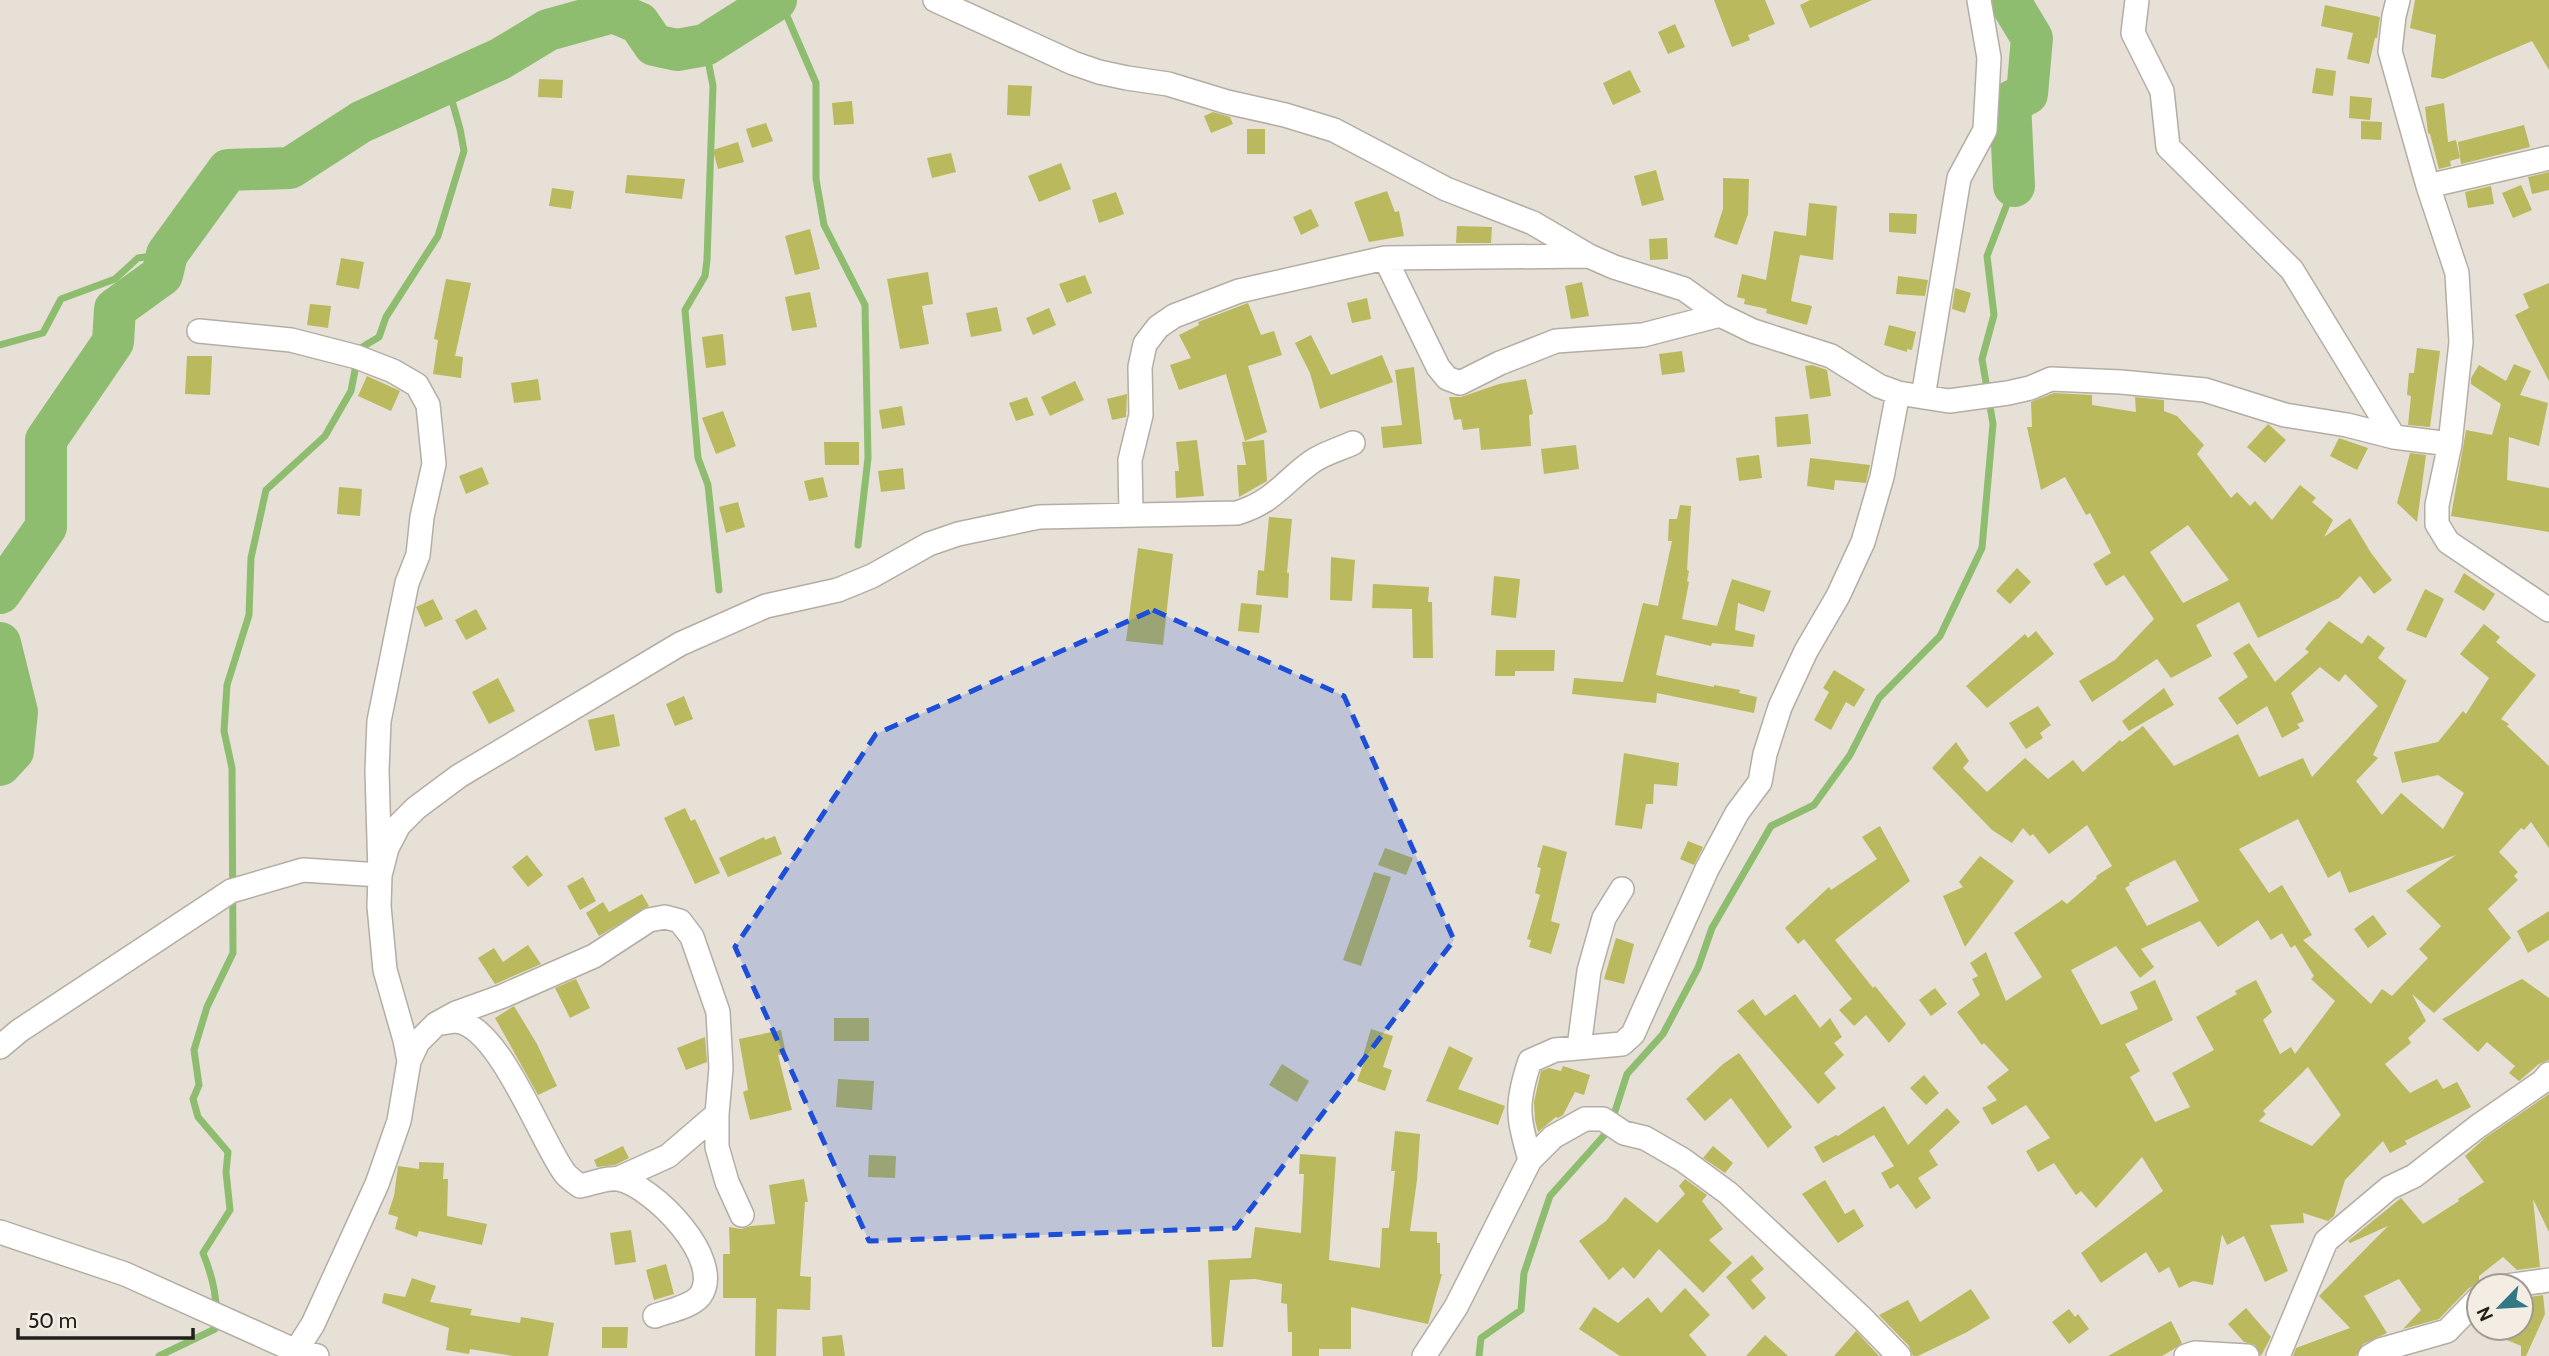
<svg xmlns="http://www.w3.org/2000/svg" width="2549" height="1356" font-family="Cabin,sans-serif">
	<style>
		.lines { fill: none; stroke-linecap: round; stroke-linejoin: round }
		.stream { stroke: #8fbd70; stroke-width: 7 }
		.river { stroke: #8fbd70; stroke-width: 42 }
		.building { fill: #bab95d; fill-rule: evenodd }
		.street-casing { stroke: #b3ada4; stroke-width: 26 }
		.street { stroke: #fff; stroke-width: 23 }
		.marked { fill: #1d4ed8; fill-opacity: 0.2; stroke: #1d4ed8; stroke-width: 5; stroke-dasharray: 14 9; stroke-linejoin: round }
	</style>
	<rect width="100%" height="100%" fill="#e6e0d6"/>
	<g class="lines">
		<path class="stream" d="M780,0l36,83v96l8,46 41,80 3,153 -10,87
			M705,45l8,41 -6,174 -2,16 -20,34 13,148 10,27 11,105
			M0,345l43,-12 18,-34 54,-20 23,-21 29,-4
			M159,1356l56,-27c4,-27 -2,-51 -12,-76l27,-43 -4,-38 2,-20 -30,-35 -5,-18 6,-14 -5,-35 13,-43 26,-54 -1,-185 -8,-37 3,-46 22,-70 2,-57 15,-68 59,-54 26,-45 8,-42 20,-12 7,-20 52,-81 26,-85 -4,-22 -13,-46
			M1479,1356l2,-18 40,-28 3,-37 26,-77 59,-66 18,-56 36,-40 35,-66 14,-40 59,-102 43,-21 36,-50 29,-57 61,-62 42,-88 11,-124 -11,-65 12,-44 -7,-59 27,-70"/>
		<path class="river" d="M2009,0l23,38 -5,56 -17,8 4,84
			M0,593l46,-66v-87l67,-98 2,-33 47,-34 5,-21 61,-84 62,-2 71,-46 139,-63 48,-29 65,-18 26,11 15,22 23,5 28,-5 71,-45
			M0,643l17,69 -4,39 -13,14"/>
	</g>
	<path class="building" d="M1714,0h51l10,24 -27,11 2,5 -18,7z
		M1810,0h62l-62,28 -10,-23z
		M2415,0h134v70l-17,-29 -89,38 -12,-2 5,-42 -26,-7z
		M2325,5l55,12 -3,21h-2l-6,26 -22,-5 6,-26 -32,-7z
		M1675,24l10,23 -17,7 -10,-22z
		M2316,68l20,3 -3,25 -21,-3z
		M1630,70l11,22 -28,13 -10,-22z
		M539,79l24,1 -1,18 -24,-1z
		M1008,85l24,1 -2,30 -23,-1z
		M2350,96l22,2 -2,22 -21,-2z
		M852,101l2,23 -20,1 -2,-22z
		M2444,103l4,39 8,-2 4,18 -10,3 1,5 -12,3 -9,-35 -2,-1 -3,-26z
		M1213,112l17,5 3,7 -22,9 -7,-17z
		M2361,121l21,1 -1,18 -20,-1z
		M766,123l7,18 -21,7 -6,-19z
		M2524,125l6,22 -69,17 -3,-22z
		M1247,129h18v25h-18z
		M738,142l6,20 -26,7 -5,-19z
		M951,153l5,19 -24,6 -5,-20z
		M1061,163l10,26 -32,13 -11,-26z
		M1656,170l8,30 -22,6 -8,-30z
		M2549,172v18l-17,4 -4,-17z
		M627,175l58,4 -3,20 -57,-6z
		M1723,178l26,1 -1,35 -11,31 -23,-8 9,-28z
		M2521,185l11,25 -19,8 -11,-25z
		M2491,186l3,18 -26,4 -3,-16z
		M552,188l22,3 -3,18 -22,-3z
		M1387,191l8,21 4,-1 5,25 -35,6 -15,-40z
		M1116,192l8,22 -25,9 -7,-23z
		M1809,203l28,3 -4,54 -33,-5 -9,46 21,5 -5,19 -41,-12 1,-4 -23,-5 1,-5 -8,-2 5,-23 24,6 8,-49 32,5z
		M1311,209l8,17 -18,9 -8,-18z
		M1889,213l28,1 -1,20 -27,-2z
		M1457,226l35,1 -1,16h-35z
		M810,229l10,40 -25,6 -10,-39z
		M1667,238l1,21 -18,1 -1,-21z
		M341,258l23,4 -5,27 -23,-4z
		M928,272l5,32 -11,2 7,38 -29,5 -13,-70z
		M1085,275l7,18 -25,10 -8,-19z
		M1898,276l30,4 -3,16 -29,-2z
		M446,279l25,4 -16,73 8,1 -2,21 -28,-4 5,-34 -4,-1z
		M1582,282l7,34 -18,3 -6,-33z
		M2549,283v98l-34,-66 14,-7 -6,-14z
		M1955,288l16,5 -6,20 -13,-4z
		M810,292l7,35 -25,4 -7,-34z
		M1367,298l4,21 -19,4 -5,-20z
		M1248,303l13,32 13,-4 8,24 -34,11 19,66 -22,9 -19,-67 -47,16 -9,-25 21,-7 -12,-23 20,-10 -1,-3z
		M310,304l21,2 -3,22 -21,-3z
		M997,307l5,24 -31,6 -5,-24z
		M1049,308l7,17 -23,10 -7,-17z
		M1889,325l27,7 -4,18 -5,-1v3l-23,-7z
		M723,334l3,31 -20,3 -4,-31z
		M1311,335l20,40 51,-20 11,27 -73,27 -10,-36 -15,-30z
		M2417,348l23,3 -10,76 -22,-2 3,-29 -4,-1 2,-22h5z
		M1682,351l3,21 -23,3 -3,-21z
		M187,356h25l-2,39 -25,-1z
		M2514,364l17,7 -11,24 28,8 -9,43 -30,-9 -2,43 42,8v44l-98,-16 15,-86 26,5 9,-31 -30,-20v-6l8,-13 27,16z
		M1812,365l15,5 4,26 -21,3 -5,-33z
		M1414,367l8,77 -39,4 -2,-21 21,-2 -7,-55z
		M367,376l33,15 -9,20 -33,-15z
		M538,379l3,21 -27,3 -3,-20z
		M1526,379l7,35 -4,1 2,31 -50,4 -2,-22 -16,2 -2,-11 -7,1 -5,-23h12l38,-13z
		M1075,381l9,19 -34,16 -9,-19z
		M2054,393l38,2v10l44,7 -1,-15 29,3v11l13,5 27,29 -7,9 34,44 6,-6 13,14 5,-5 17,19 28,-35 16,13 -4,4 21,18 -9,17 26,-19 21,35 21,27 -18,14 -14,-18 -21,22 -81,40 -19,-36 -43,23 16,31 -41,22 -14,-19 -65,43 -13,-21 36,-21 39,-41 -30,-44 -18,11 -13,-22 18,-11 -21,-40 -4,2 -21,-38 -24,13 -14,-63h5l-1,-25zM2188,525l41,55 -46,23 -33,-51z
		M1127,394l-1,23 -14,3 -5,-21z
		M1027,397l7,18 -18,6 -7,-18z
		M902,406l3,19 -23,4 -3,-19z
		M723,411l13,35 -20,8 -14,-36z
		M1808,414l3,30 -34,3 -2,-30z
		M2268,424l18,16 -21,23 -18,-16z
		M2339,438l29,10 -11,22 -27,-14z
		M1197,440l7,56 -28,2 -1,-27h4l-3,-29z
		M1264,440l3,41 -28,16 -2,-32h9l-4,-23z
		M824,442h35v23h-34z
		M1576,445l3,24 -35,5 -3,-25z
		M2410,453l16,2 -9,67 -20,-19z
		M1759,455l3,23 -23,3 -3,-23z
		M1810,458l60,7 -4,18 -31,-3 -1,10 -27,-4z
		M482,467l7,17 -23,10 -7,-18z
		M903,468l2,21 -24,3 -3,-21z
		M823,477l5,20 -19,4 -5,-20z
		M339,487l23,2 -2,27 -23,-2z
		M738,502l7,25 -19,6 -7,-26z
		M1680,505l11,1 -4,64 2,1 -2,10 2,1 -7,37 35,7 15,-47 39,12 -7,21 -26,-9 -3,27 20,5 -2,12 -41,-4 -1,3 -46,-11 -9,40 58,12v-2l26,5 -1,3 18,4 -3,16 -97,-20 -1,10 -84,-9 2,-16 49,4 20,-79 15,3 14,-65h-4l1,-22h8z
		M1269,517l23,2 -5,54h2l-1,25 -32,-3 2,-25 6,1z
		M1138,548l35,6 -10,91 -37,-4z
		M1331,557l24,3 -3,41 -22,-1z
		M2017,568l14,14 -21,22 -14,-13z
		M2464,573l31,21 -11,17 -30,-19z
		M1494,576l26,3 -4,39 -25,-3z
		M1373,584l56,3 -1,15h4l1,56h-20l-1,-49 -40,-1z
		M2425,589l19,10 -18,39 -20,-8z
		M433,599l10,20 -18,8 -9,-20z
		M1241,603l21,2 -3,28 -21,-2z
		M476,609l11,20 -21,11 -11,-20z
		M2329,621l33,23 6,-9 17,13 -7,10 27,22 -2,2 4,-3 -34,76 5,3 -22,23 26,34 19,-22 42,36 21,-36 -26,-18 -36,8 -8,-31 44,-10 25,-31 3,3 23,-36 -29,-24 24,-30 16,13 -4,5 40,33 -35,44 8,5 -2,2 42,40v82l-18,-26 -7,8 -3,-2 -22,24 19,20 -4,4 4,4 -30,29 23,29 -77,75 -22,-19 14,27 -18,17 3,5 -26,21 25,29 27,-14 6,10 14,-7 14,25 -66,34 2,3 -17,9 -7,-12 -38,39 -11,36 -6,5 -25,-8 1,10 -34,2 18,46 -23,11 -21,-46 -17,9 -5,-11 -9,51 -20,-4 -14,7 -10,-21 -10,6 -13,-21 -45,31 -20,-30 82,-62 -21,-34 -46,51 -15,-17 -5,4 -22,-32 -16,9 -12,-21 24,-13 -24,-33 -34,20 -10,-17 15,-8 -10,-13 22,-17 -25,-27 -2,2 -25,-33 23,-17 -8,-16 6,-3 -8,-13 16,-11 20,49 36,-24 -28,-44 48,-33 5,4 30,-26 -1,-2 16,-10 -25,-41 -38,29 -16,-20 -3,2 -7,-8 -11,15 -20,-13 -60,-62 24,-26 13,19 -6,7 24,24 38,-34 23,21 25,-19 10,12 37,-32 2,2 21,-16 31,40 64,-32 21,43 44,-19 9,19 66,-71 -33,-32 -6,8 -19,-15 -29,26 13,28 -7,3 3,4 -18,10 -15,-32 -30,19 -19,-27 30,-21 -15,-24 16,-10 26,39 34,-30 -4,-3zM2298,819l30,59 12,-7 9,22 107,-38 -50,36 35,35 -22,23 9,9 -36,38 -10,-7 -11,15 -68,-64 9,-5 -30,-50 -13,8 -30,-44zM2175,860l24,41 -52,25 -22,-38 5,-3 -1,-2zM2258,920l13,20 11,-7 9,15 4,-3 19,31 -3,3 24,22 -40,53 -4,-7 -11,7 -17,-34 9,-8 -16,-32 -21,11 2,3 -41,23 18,33 -42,23 18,34 -35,15 -25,-45 10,-6 -15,-27 48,-24 -18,-40 -25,12 8,17 -37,16 -30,-55 45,-24 24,32 14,-11 -13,-18 59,-28 18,26zM2308,1067l33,48 -29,31 -53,-25 7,-7 -3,-3z
		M2036,631l18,23 -67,54 -21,-22 59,-52 3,4z
		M1496,650h59l-1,21h-39v5h-20z
		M1834,670l31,19 -11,18 -8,-5 -15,28 -17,-10 15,-28 -6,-4z
		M498,678l17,33 -26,13 -17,-32z
		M2164,688l10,17 -45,26 -7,-10z
		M684,696l9,23 -18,7 -9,-22z
		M2038,706l13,19 -11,8 3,5 -17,11 -17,-26z
		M614,714l6,32 -25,5 -7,-31z
		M1624,753l55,10 -2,23 -23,-2 -1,20h-7l-4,25 -27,-4z
		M685,808l6,13 4,-2 25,54 -25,11 -31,-66z
		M1880,826l30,55 -75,59 38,48 2,-2 31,38 -17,19 -23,-28 -12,11 -15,-16 13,-11 -48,-60 -6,5 -13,-16 44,-41 2,3 46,-31 -15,-22z
		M775,836l7,18 -54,23 -9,-19 45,-21 1,3z
		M1688,841l15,6 -9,18 -14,-6z
		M1543,845l24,7 -16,69 9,3 -9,30 -22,-7 2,-7 -4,-1 13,-44 -5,-2 6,-25 -4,-1z
		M1385,848l28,10 -7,17 -28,-10z
		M527,855l16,20 -15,12 -16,-20z
		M1980,856l34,25 -49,66 -22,-51 20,-9 -4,-5z
		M1374,872l17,5 -30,89 -18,-6z
		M583,877l13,24 -16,9 -13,-24z
		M642,894l7,12 -50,30 -13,-23 17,-11 6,10z
		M2549,911v29l-21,13 -11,-22z
		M2373,915l14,19 -19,14 -14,-19z
		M1616,938l18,6 -10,40 -20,-5z
		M528,945l13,19 -46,20 -17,-26 16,-10 9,14z
		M576,979l14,29 -20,10 -15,-30z
		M2522,979l27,19v62l-10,4 -20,17 -10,-8 6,-7 -28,-24 -9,10 -36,-33z
		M1935,988l12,16 -16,12 -12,-16z
		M1795,994l25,34 10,-10 12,19 -8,6 10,12 -20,18 12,15 -18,16 -81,-93 16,-12 12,17z
		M514,1006l23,38 20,42 -19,9 -43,-77z
		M834,1018h35v23h-35z
		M1371,1029l22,7 -10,31 9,3 -7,21 -28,-10 9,-24 -3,-1z
		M781,1030l5,24 -8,1 14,55 -42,10 -7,-28 5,-2 -9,-51z
		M705,1037l2,25 -21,8 -9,-22z
		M1449,1046l24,12 -15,31 47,17 -7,19 -72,-24z
		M1739,1053l53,74 -24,21 -37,-50 -26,23 -19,-22 37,-35z
		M1282,1064l27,17 -12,21 -28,-17z
		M1563,1066l27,9 -6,20 -9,-3 -12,23 -5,3 -2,-1 -18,15 -3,-12 -1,-18 7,-31 8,-3 12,3z
		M1924,1075l15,18 -13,12 -16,-17z
		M838,1079l36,2 -2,29 -36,-3z
		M2549,1094v138l-16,-33 7,68 -23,3 -14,-13 -24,19v8l-10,4 -30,31 -36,10 18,-19 -22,-31 -35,17 23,37 -24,11 -7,12h-63l3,-8 54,-20 -31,-32 69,-70 -38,17 -2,-2 53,-43 22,26 36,-23 -1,-2 26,-17 -19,-26 20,-18z
		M1884,1106l24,39 39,-37 13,14 -31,29 9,14 -20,13 13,20 -15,11 -18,-25 -8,5 -9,-16 13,-7 -20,-31 -51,28 -9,-16 22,-12 2,1z
		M1395,1131l25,3 -3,46 -7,51 27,1v11h3v31h2l-14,50 -77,-17v42h-32v7h-27v-24h-4l-1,-28 -6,-1 1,-19 -27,-5 -25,1 -7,67h-11l-4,-87 43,-2 4,-31 46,6 3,-59h-5l1,-20 36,3 -7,103 51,8 2,-40h7l6,-57h-4z
		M623,1146l6,12 -14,7 -18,2 -3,-7z
		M1713,1146l20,17 -8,10 -22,-15z
		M869,1155l27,1 -1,22 -27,-1z
		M419,1162l25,1 -1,16h5l-1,37 40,8 -5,21 -63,-14 -2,6 -22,-8 3,-12 -10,-3 6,-18 4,-30 21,3z
		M804,1179l4,23h-3l-5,74 11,1 -1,33 -33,-1 -1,47h-21l1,-58h-33v-44h7l-1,-27 12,2 10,-3 24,-2 -6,-39z
		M1685,1179l22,16 -5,6 21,28 -14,11 23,23 -29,30 -44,-44 -25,30 -11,-12 -14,13 -30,-39 27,-20 19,-24 32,26 28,-29 -6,-8z
		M1825,1180l20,34 9,-5 10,17 -26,17 -36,-49z
		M631,1230l5,32 -21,3 -5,-32z
		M1752,1255l12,14 -13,11 15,18 -13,12 -27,-33z
		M666,1264l8,30 -20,6 -8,-30z
		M412,1278l24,8 -6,16 42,7 -2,6 50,8 1,-6 33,6 -6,33h-35l-43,-7 -1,5 -23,-4 3,-22 -67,-25 2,-10 21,4z
		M1685,1288l25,27 -21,20 18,21h-87l-41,-27 15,-22 24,16 30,-26 13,16z
		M1971,1289l19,29 -23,14 -49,24h-5l-4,-10 -30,-31 29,-15 12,22z
		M2543,1295l2,19 -19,42h-5v-10l-42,-18h42v-30z
		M2246,1308l25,29 -10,19 -6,-11 -11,-3 -16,-18z
		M2069,1309l6,8 3,-3 11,15 -20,15 -17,-22z
		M2171,1321l11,22 -8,6 -12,7h-54z
		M602,1327h26l-1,21h-25z
		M1856,1331l23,25h-45z
		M842,1335l3,21h-22l-1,-19z
		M1765,1335l23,21h-42z"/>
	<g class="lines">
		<defs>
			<path id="street" d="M935,0l138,63 26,9 28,6 41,6 59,18 58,13 49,15 112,59 87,34 56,33 25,11 70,22 36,26 33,16 78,25 48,30 19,7 51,8 59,-8 22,-5 21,-9 70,3 84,8 80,25 62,10 47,12 56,7
				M2137,0l-4,33 29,58 6,56 124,123 102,167
				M2398,0l-4,16 -4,35 38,135 29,87 4,69 -11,102 -13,61v19l11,18 101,68
				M2428,186l121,-28
				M1385,258l53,109 9,11 13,5 40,-20 56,-22 87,-6 77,-20
				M1923,397l36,-219 26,-48 4,-72 -10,-58
				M1131,514l-1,-54 11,-45 -1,-48 5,-23 13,-17 16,-11 65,-25 146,-33 204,-2
				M440,1023c5,0 11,-2 16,-2 43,4 84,118 108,151 4,6 11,10 16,14 11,-2 27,-9 38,-7 34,6 108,81 82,117 -9,11 -32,15 -45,20
				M0,1047l19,-16 212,-140 72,-21 77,5 -3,-105 2,-49 28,-138 11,-28 4,-38 12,-53 -6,-59 -11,-20 -24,-14 -36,-14 -66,-17 -92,-9
				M1579,1047l10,-76 15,-53 18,-29
				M409,1061l9,-19 18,-18 20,-11 47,-17 91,-40 55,-36 16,-3 15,4 12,16 26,75 3,56 -4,46v33l10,35 15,33
				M1530,1160c-12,-43 -15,-55 0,-99l25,-11 67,-6 11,-10 74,-165 30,-56 23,-31 5,-28 15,-47 26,-56 32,-55 25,-54 19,-65 16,-84
				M617,1179l51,-23 49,-42
				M0,1232l125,42 171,77 21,5
				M2507,1286l42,-6
				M289,1356l7,-5 17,-27 64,-140 22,-63 10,-60 -4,-21 -20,-70 -6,-64 1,-31 7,-27 12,-23 17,-17 43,-32 221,-132 86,-38 72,-16 34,-14 57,-32 29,-10 81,-17 198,-4c37,-11 47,-32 76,-52 12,-8 27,-12 40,-18
				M1424,1356l32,-49 74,-147 23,-23 32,-18h18l21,14 21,5 38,22 45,33 134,125 37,38
				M2186,1356l9,-3 52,3
				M2278,1356l48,-115 63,-53 25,-12 63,-49 65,-45 7,-8
				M2370,1356l10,-6 67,-19 32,-33"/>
		</defs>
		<use href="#street" class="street-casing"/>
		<use href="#street" class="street"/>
	</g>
	<path class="marked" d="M1153,610l191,86 110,244 -218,288 -367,13 -134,-294 141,-213z"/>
	<g transform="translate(2500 1307) rotate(245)"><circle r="33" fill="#f3ede3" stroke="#9f9b93" stroke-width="2"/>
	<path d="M0-5L12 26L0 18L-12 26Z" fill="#327885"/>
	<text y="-10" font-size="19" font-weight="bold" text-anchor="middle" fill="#211f1b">N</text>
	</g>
	<path d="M18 1328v10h175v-10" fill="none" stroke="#211f1b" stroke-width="3.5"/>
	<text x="28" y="1328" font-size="21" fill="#211f1b" stroke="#f3ede3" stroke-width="5" paint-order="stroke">50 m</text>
</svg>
